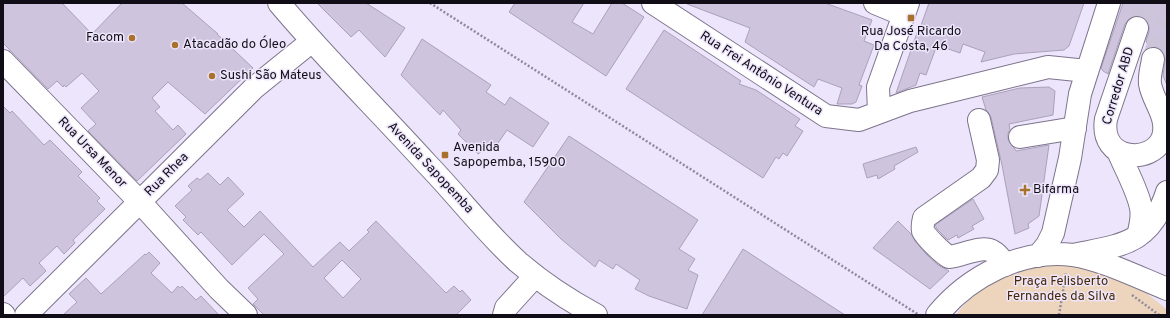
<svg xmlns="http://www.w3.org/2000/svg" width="1170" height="318" font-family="Overpass,sans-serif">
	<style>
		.green { fill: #ecd5bc }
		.building { fill: #cec4de; stroke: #aba1ba; fill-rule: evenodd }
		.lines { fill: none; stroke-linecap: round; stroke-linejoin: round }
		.minor-tunnel { stroke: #ccc5d9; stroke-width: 22; stroke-dasharray: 22 11; stroke-linecap: butt }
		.minor-casing { stroke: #7d748c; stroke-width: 24 }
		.major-casing { stroke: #7d748c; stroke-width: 24 }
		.highway-casing { stroke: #7d748c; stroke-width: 24 }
		.path { stroke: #8f899a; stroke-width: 2.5; stroke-dasharray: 2 2; stroke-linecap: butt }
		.minor { stroke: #fff; stroke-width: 22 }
		.major { stroke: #fff; stroke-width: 22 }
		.highway { stroke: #fff; stroke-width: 22 }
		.poi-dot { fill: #a8722d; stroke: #ede5fb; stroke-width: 1.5 }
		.labels { text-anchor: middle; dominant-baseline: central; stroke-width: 3; stroke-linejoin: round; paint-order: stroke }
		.poi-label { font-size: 13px; fill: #100d16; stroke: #ede5fb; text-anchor: start }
		.street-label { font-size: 13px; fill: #100d16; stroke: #ede5fb }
		.park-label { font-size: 13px; fill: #452700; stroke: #ede5fb }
	</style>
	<rect width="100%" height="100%" fill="#ede5fb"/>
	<path class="green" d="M1063,265h12l59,18 31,25 2,2v5h-211c18,-26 51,-41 82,-48 8,-2 16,-2 25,-2z"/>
	<path class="building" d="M3,3h59l30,31 30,-31h60l36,31h-1l36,34 -48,46 -37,-32 -16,16 8,9 -5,4 18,19 5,-5 8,9 -49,47 -49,-50 8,-7 -15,-16 18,-17 -17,-18 -16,14 -2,-2 -1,2 -6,-6 -9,8 -45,-46z
		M317,3h49l39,25 -20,29 -26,-27 -8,7z
		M515,3h69l-12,19 21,12 19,-31h10l22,14 -38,59 -97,-64z
		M687,3h138l47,17 -8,21 10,4 -15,40 3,1 -6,16 -4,2h-15l5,-16 -24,-9 -4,8 -69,-45 5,-14 -63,-24z
		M929,3h155l-15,43 -5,4 -50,4 -33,8 4,-10 -22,-8 -3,9 -23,-8 -11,30 -6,-2 -4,12 -20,8 22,-63 1,1z
		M1123,3h44v82l-4,-9 2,-15v-6l-5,-6 -6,-2h-5l-3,-6 3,-9v-7l-3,-5 -5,-4h-7l-5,3 -4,5 -17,50 -5,-3 -2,-3z
		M664,30l77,51 -2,3 17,6 44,29 -5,7 8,5 -16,25 -4,-3 -4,6 -3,-2 -13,21 -137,-89z
		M422,39l69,46 -5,7 19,13 5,-8 39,26 -16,24 -26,-17 -13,19 -5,-3 -11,8 -20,-20 3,-4 -18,-20 -3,5 -39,-40z
		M1049,87l6,4 -2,24 -44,9 1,6 -2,3v6l8,12 33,-6 -10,71 -11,8 1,4 -14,6 -13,-69 -11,-48 -5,-7 -4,-13 38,-9z
		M3,106l7,7 2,-2 32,34 6,-5 32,32 -4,4 22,22 -3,3 8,8 -32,31 2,3 -11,11 -7,-8 -18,17 7,8 -16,15 -7,-8 -20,19z
		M569,136l129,84 -19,29 16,10 -7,11 10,5 -11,34 -38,-13 -14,-7 5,-9 -24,-16 -3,5 -14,-9 -4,7 -34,-28 -37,-37z
		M916,147l2,5 -24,14 1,3 -17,10 -1,-4 -10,3 -4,-14z
		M208,173l12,12 8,-8 16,17 -17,16 17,17 16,-16 53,56 27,-25 9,9 20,-19 -2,-2 9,-9 70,72 8,-7 6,6 2,-2 9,10 -15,15h-192l-11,-11 5,-5 -10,-11 36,-34 -20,-20 -32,31 -31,-33 -3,3 -15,-15 3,-3 -11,-11 17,-16 -4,-4 9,-8 3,2zM342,260l19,19 -18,19 -19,-20z
		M973,199l11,20 -12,7 2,3 -16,9 -1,-3 -9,5 -11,-11 -2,-4z
		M898,221l13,13 4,7 11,13 12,11 11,6 -19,18 -57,-41z
		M743,249l43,28 59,38h-143z
		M149,252l11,11 -9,10 21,20 6,-7 2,2 2,-2 14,14 5,-4 18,19h-156l14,-13 -8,-8 17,-16 15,16 44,-40 1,1z"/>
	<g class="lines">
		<path class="minor-tunnel" d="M1137,28l9,-25
			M1153,59l14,-38"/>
		<defs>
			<path id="minor" d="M653,3l173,113 33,4 51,-19 138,-34 39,4
				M875,3l29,12
				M1137,28l-31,91c-7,43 47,46 57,18 6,-20 -10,-35 -13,-53 -1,-9 2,-17 3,-25
				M3,61l137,141 79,87 27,26
				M879,112l-1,-25 30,-84
				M979,120l9,40 -1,10 -6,8 -57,40c-1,4 -2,8 -1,13 3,6 19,22 26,26 13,-1 32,-12 43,-6 6,3 10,9 13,14
				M1020,137l55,-9
				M1118,151c7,17 20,40 23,57 2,10 -1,19 -3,28
				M1073,255c48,-10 77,-10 94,-63
				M3,314l1,1
				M26,315l228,-227 58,-47
				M504,315l2,-7 29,-32"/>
			<path id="major" d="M279,3c47,56 99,107 148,161 31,32 58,68 91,98 22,19 52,39 78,53"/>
			<path id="highway" d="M1038,256l9,-11 6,-12 17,-75 10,-64 29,-91
				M937,315c31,-38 85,-67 136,-60 28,4 67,23 94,34"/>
		</defs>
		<use href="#minor" class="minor-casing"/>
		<use href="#major" class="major-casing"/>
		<use href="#highway" class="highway-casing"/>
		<path class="path" d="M430,3l489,312
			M1132,295l27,20
			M1059,315l7,-42"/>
		<use href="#minor" class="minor"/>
		<use href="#major" class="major"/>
		<use href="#highway" class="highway"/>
	</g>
	<g class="poi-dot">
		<rect x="907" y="14" width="8" height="8" rx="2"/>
		<circle cx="132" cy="38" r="4"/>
		<circle cx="175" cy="45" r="4"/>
		<circle cx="212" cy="76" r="4"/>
		<rect x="441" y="151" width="8" height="8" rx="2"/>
		<path d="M1023 184h4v4h4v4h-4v4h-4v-4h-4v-4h4z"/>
	</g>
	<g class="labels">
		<g class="poi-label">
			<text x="911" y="32" text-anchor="middle">Rua José Ricardo<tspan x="911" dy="15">Da Costa, 46</tspan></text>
			<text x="124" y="38" text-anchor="end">Facom</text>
			<text x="183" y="45">Atacadão do Óleo</text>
			<text x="220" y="76">Sushi São Mateus</text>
			<text x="453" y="148">Avenida<tspan x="453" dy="15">Sapopemba, 15900</tspan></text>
			<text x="1033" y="190">Bifarma</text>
		</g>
		<g class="street-label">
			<text transform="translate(761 74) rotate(33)">Rua Frei Antônio Ventura</text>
			<text transform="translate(1119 86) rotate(-73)">Corredor ABD</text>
			<text transform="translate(92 153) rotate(46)">Rua Ursa Menor</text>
			<text transform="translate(430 168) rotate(47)">Avenida Sapopemba</text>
			<text transform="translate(167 175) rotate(-45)">Rua Rhea</text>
		</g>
		<g class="park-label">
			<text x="1061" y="282">Praça Felisberto<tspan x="1061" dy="15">Fernandes da Silva</tspan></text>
		</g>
	</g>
	<rect width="1170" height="318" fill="none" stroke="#100d16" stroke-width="8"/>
</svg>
